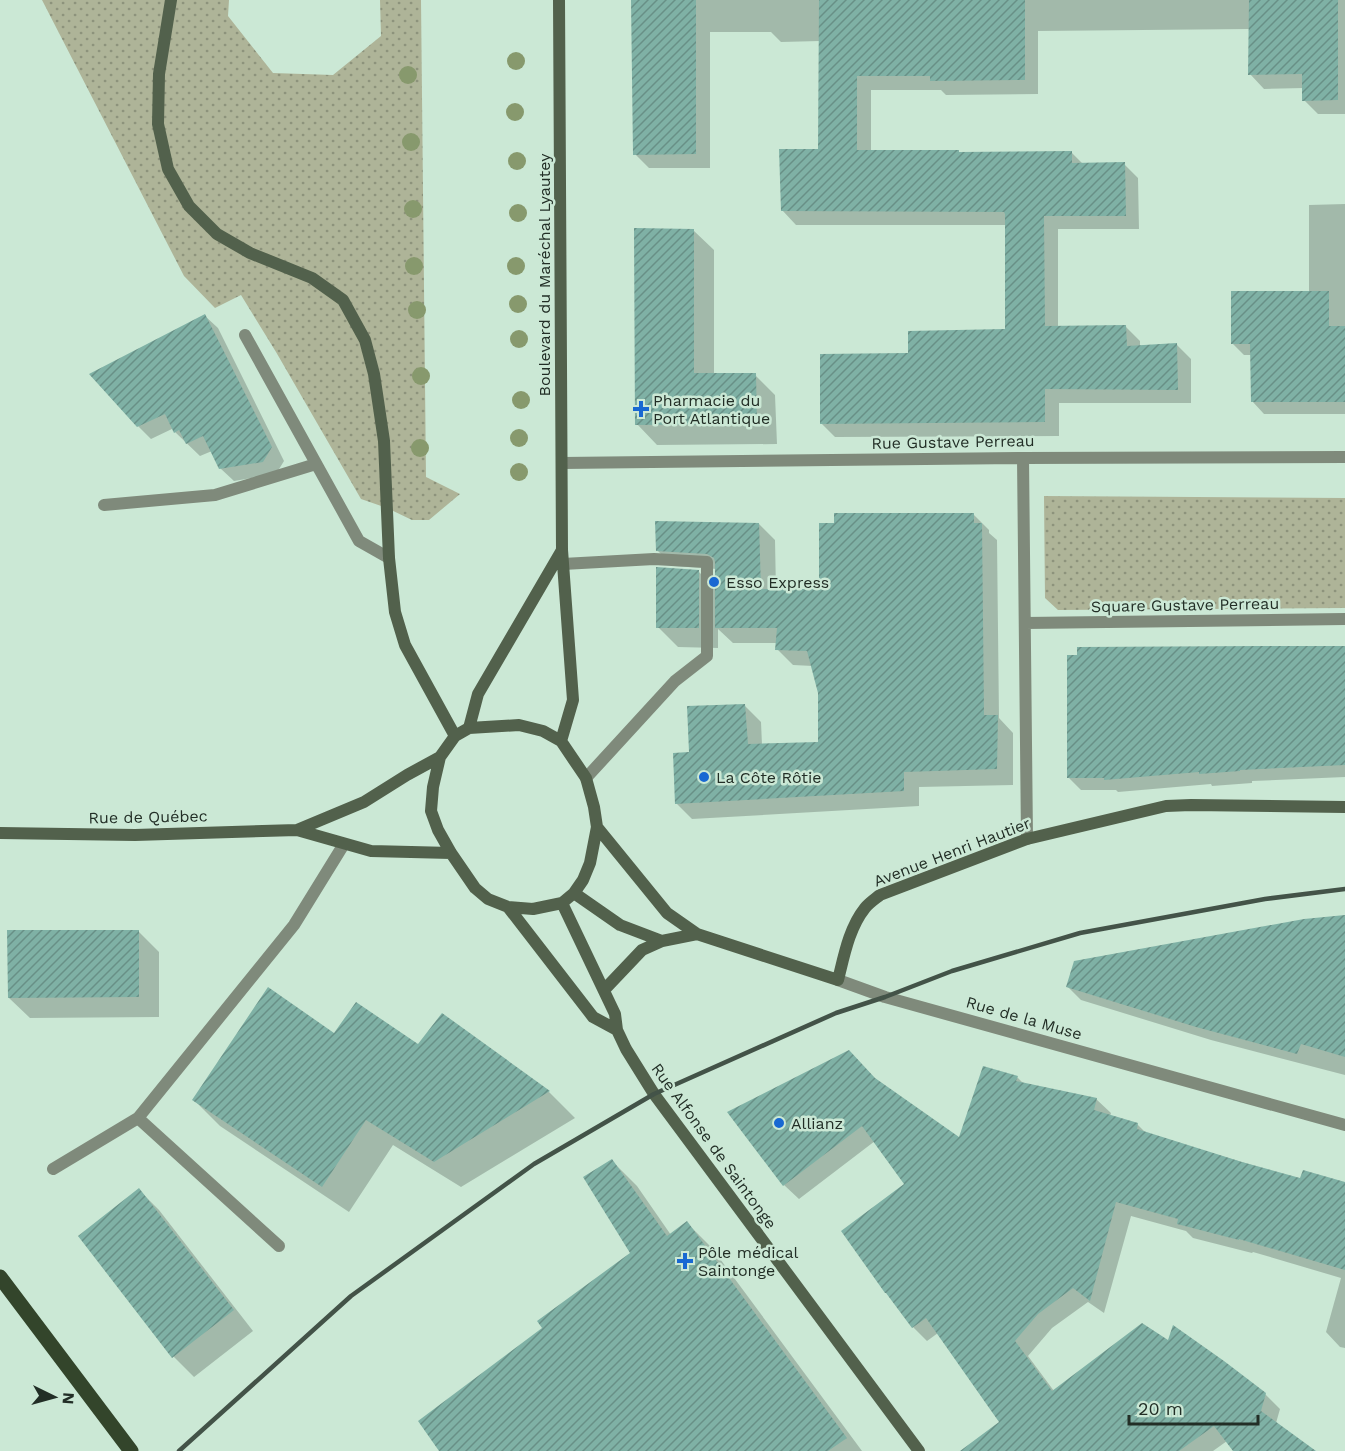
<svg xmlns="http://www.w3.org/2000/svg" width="1345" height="1451" font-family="'Work Sans',sans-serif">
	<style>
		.green { fill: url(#green-dots) }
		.shadow { fill: #0003 }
		.building { fill: url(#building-hatch) }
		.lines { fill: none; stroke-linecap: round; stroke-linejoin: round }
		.lane { stroke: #7f8a7b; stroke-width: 12 }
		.street { stroke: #7f8a7b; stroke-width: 12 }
		.secondary { stroke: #52614c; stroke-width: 12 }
		.primary { stroke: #33452b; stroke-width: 15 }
		.rail { stroke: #435348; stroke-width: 4.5 }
		.tree { fill: #87996d }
		.poi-dot { fill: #1868d2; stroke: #cbe8d5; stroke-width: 2 }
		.labels { text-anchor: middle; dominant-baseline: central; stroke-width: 5; stroke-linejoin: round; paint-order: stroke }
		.street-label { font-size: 16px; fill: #222e26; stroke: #cbe8d5 }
		.poi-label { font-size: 16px; fill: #222e26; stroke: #cbe8d5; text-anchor: start }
	</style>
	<defs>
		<pattern id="green-dots" width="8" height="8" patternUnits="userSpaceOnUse" patternTransform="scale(1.5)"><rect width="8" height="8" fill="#aeb498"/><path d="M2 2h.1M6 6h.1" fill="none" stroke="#8d937c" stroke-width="1.8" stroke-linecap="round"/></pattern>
		<pattern id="building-hatch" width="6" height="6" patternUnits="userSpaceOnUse" patternTransform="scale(1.5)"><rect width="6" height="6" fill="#7fb1a5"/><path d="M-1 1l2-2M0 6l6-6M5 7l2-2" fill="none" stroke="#689086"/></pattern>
	</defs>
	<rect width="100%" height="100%" fill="#cbe8d5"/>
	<path class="green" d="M42,0h187l-1,16 45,57 60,2 48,-39 -1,-36h41l5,477 34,17 -31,26h-17l-25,-12 -26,-9 -85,-147 -35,-57 -26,13 -31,-32z
		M1044,496l301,2v110l-287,2 -13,-12z"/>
	<path class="shadow" d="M633,0h712v114h-27l-14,-14v-12l-40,1 -14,-15v-45l-212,2v63l-92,1 -5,-5h-70v62l89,1 111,-1 12,12h41l14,14 1,51h-81v98h68l14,14v5l37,-1 14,14v44h-132v33l-224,1 -14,-14 89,-68 96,-24v-106h-210l-14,-15 38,-60v-109l-39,1 -10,-10h-61v136h-61l-14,-14z
		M1345,204v210h-81l-12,-13v-46h-8l-12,-12 77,-50v-88z
		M693,230l21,20v124l41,1 20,20 2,49 -120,1 -20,-21z
		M205,316l13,12 66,133 -8,13 -42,7 -14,-13 -8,-17 -12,5 -25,-24 -1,-4 -23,11 -13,-13z
		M973,514l16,16v3l8,7 2,178 14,15v52l-94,2v19l-227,13 -16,-16 15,-50 54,-47 16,16 1,23 57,-1 1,-51 -7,-27 -20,-1 -16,-16v-6h-44l-15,-14v19l-40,-1 -20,-20 40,-56 19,19v-21l-44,-3 -16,-16 102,-26 16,16 1,51 44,-1z
		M1345,647v130l-93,4v2l-40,3 -1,-2 -93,8 -2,-2h-35l-12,-12z
		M1345,916v159l-134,-35 -130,-40 -13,-13z
		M139,932l20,20v65l-129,1 -21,-20z
		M442,1015l107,77 26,26 -114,69 -68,-42 -44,67 -129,-86 -26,-26 141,-65 83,11z
		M1017,1077l7,7 72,15 15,14 -1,3 27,8 10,10 155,46 43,3v165l-5,-1 -14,-15 15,-54 -88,-26 -1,1 -59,-15 -7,-7 -55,-15 -27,97 -16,-11 -36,26 -24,28 26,35 114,-49 97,52 15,15 -4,14 38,28h-80l-7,-10 -14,10h-226l14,-28 -63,-90 -11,8 -14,-14 -6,-142 -32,-44 -76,58 -15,-14 93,-104 82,58z
		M612,1161l25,25 34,49 16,-12 25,25 150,203h-421l103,-122 88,-76z
		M139,1190l20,20 94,121 -59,46 -20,-20z"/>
	<path class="building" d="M631,0h65v154l-63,1z
		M819,0h206v80l-95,1v-5h-73v74h102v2l113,-1v12l53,-1 1,54h-82l1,110 81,-1 1,21 50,-3 1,47 -133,-1v33l-225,2v-70l88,-1v-22l97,-2v-115l-1,-2 -223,-1 -2,-62h39z
		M1249,0h89v100l-36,1v-27l-54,1z
		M634,228l60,1v144h62l1,51 -122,1z
		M1231,291h98v35h16v76h-94l-1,-58h-19z
		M205,314l67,133 -9,15 -44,7 -16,-33 -17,8 -7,-14 -5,3 -9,-19 -28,13 -48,-53z
		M834,513h140v10h8l2,192h14l-1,54 -93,3v19l-229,13 -2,-51 16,-1 -2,-46 58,-2 3,40 70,-2v-49l-11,-42 -32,-1 2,-22h-62v-66l-1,-4 -7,-4 -51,-3 -1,-30 104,2 2,66h58v-66h15z
		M656,567l43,3v58h-43z
		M1260,646h85v119l-105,5v1l-41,3v-2l-95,8v-2h-37v-123h10v-8z
		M1345,915v142l-44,-13 -4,10 -101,-27 -130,-40 8,-26 230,-42z
		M7,930h132v67l-131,1z
		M268,987l66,46 22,-31 62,42 24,-31 108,78 -116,71 -68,-42 -44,67 -130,-87z
		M849,1050l26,28 84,59 24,-71 35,10 -2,5 81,17 -3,12 44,13 -1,6 105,33 58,16 3,-8 42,12v88l-106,-31v1l-62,-16 1,-5 -62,-17 -26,99 -17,-13 -35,26 -23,27 37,50 90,-68 26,17 5,-15 51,36 42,32 -5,18 55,40h-83l-19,-25 -35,25h-219l39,-29 -73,-104 -14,10 -26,-35h-1l-44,-62 63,-47 -42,-58 -79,60 -56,-74z
		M612,1159l55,77 20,-15 160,217 -19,13h-389l-21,-30 124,-93 -5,-7 93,-68 -47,-76z
		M139,1188l95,122 -62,48 -94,-122z"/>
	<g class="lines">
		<path class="lane" d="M245,335l114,206 30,17
			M104,505l111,-10 101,-31
			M563,564l91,-5 53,3v94l-32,25 -89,97
			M138,1118l141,128
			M53,1169l85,-51 156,-193 50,-81"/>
		<path class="street" d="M1023,458l4,381
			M562,463l461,-5 322,-1
			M1025,623l320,-4
			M838,980l47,17 460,128"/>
		<path class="secondary" d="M171,0l-12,74 -1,50 10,45 21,37 28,28 33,19 62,25 31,22 22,40 9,34 10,67 5,117 6,54 10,33 50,91
			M559,0l3,550 11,150 -12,41
			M519,725l24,6 18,10 25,37 8,29 3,20 -7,36 -7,17 -9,13 -12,10 -29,6 -25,-2 -20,-8 -13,-11 -24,-35 -13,-23 -7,-19 2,-24 7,-30 15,-21 14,-8z
			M469,728l9,-34 84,-144
			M597,827l70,86 30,21 141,46c6,-24 11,-52 27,-72 4,-5 10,-9 15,-13l147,-56 139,-33 25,-1 154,2
			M297,830l67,-28 43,-27 33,-18
			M0,833l135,2 162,-5 74,21 80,2
			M574,893l46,32 42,16
			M562,903l53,111 2,16 9,19 28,45 265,357
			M508,907l85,110 24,13
			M604,990l38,-40 20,-9 35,-7"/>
		<path class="primary" d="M0,1277l131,174"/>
		<path class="rail" d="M179,1451l172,-155 183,-132 120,-70 182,-81 49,-16 67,-26 128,-38 185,-34 80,-10"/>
	</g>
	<g class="tree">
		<circle cx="516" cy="61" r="9"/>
		<circle cx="408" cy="75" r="9"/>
		<circle cx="515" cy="112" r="9"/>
		<circle cx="411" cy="142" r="9"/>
		<circle cx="517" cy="161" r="9"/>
		<circle cx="413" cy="209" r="9"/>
		<circle cx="518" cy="213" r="9"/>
		<circle cx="414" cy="266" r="9"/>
		<circle cx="516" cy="266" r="9"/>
		<circle cx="518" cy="304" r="9"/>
		<circle cx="417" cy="310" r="9"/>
		<circle cx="519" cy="339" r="9"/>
		<circle cx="421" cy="376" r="9"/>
		<circle cx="521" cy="400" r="9"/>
		<circle cx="519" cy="438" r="9"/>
		<circle cx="420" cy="448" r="9"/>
		<circle cx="519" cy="472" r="9"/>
	</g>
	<g class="poi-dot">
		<path d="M638 400h6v6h6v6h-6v6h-6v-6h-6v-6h6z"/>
		<circle cx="714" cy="582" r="6"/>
		<circle cx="704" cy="777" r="6"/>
		<circle cx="779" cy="1123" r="6"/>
		<path d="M682 1252h6v6h6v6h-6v6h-6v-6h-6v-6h6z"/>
	</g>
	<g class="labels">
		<g class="street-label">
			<text transform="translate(544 275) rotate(-90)">Boulevard du Maréchal Lyautey</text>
			<text transform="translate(953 442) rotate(-1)">Rue Gustave Perreau</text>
			<text transform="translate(1185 605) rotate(-1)">Square Gustave Perreau</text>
			<text transform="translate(148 817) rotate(-1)">Rue de Québec</text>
			<text transform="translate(952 852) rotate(-21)">Avenue Henri Hautier</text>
			<text transform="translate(1024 1018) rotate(16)">Rue de la Muse</text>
			<text transform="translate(714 1146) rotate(54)">Rue Alfonse de Saintonge</text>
		</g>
		<g class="poi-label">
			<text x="653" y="400">Pharmacie du<tspan x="653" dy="18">Port Atlantique</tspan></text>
			<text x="726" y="582">Esso Express</text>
			<text x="716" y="777">La Côte Rôtie</text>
			<text x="791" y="1123">Allianz</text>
			<text x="698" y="1252">Pôle médical<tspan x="698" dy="18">Saintonge</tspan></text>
		</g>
	</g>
	<g transform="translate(54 1397) rotate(95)" stroke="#cbe8d5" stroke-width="4.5" paint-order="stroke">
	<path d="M0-4.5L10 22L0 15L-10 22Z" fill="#222e26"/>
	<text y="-9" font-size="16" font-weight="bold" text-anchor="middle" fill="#222e26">N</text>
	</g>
	<path d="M1129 1415v9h129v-9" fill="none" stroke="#222e26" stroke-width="3"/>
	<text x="1138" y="1415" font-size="18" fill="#222e26" stroke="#cbe8d5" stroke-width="4.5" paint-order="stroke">20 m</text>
</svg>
